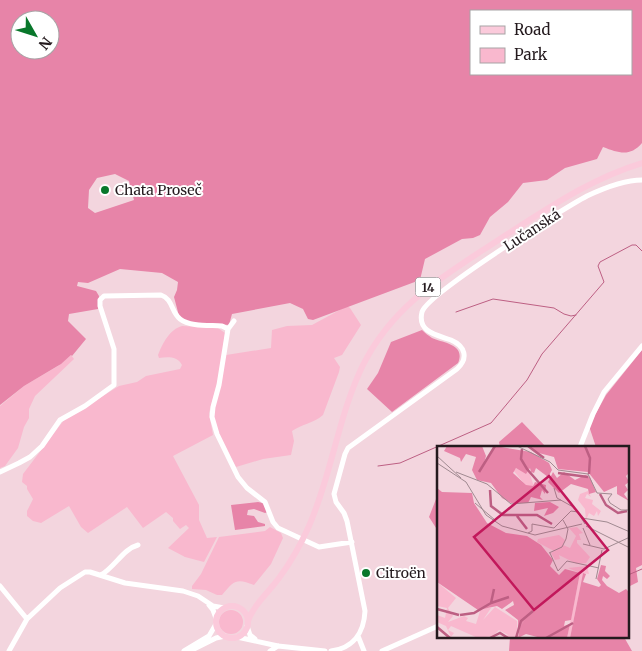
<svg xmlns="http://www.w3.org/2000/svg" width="642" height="651" font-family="Merriweather,serif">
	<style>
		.green { fill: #f9b8ce }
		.forest { fill: #e784a8; fill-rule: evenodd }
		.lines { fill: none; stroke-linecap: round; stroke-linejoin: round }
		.stream { stroke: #bd5f83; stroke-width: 1 }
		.minor { stroke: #fff; stroke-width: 5 }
		.major { stroke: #fbcadb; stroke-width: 6 }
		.poi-dot { fill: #08772b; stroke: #fff; stroke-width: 2 }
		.labels { text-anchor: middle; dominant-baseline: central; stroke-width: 4; stroke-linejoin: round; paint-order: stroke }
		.shield { fill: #fff; stroke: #665f62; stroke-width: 1 }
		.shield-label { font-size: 12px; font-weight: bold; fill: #241a1e }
		.poi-label { font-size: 14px; fill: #241a1e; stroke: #fff; text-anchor: start }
		.street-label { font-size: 14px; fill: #241a1e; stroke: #fff }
		.inset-river { fill: none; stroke: #bd5f83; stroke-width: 2.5 }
		.inset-road { fill: none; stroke: #a08a91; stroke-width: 1 }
		.view { fill: #c2185b; fill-opacity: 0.15; stroke: #c2185b; stroke-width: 2.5 }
		.inset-edge { fill: none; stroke: #241a1e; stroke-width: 2.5 }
	</style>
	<rect width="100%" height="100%" fill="#f3d5de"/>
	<path class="green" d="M347,306l3,2 11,17 -19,30 -8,3 6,9 -1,5 -16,43c-9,8 -21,9 -31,16l2,10 -3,14 -28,4 -27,8 -21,-39 -2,-16 13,-57 45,-7 1,-18 15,-4 25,-1z
		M182,326l36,2 7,5 -5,39 -11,41 4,22 -40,21 26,49v15l8,18 10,-1 -13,25 -19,-5 -17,-9 21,-20 -3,-3 -6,4 -7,-8v-3l-7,-6 -23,16 -16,-21 -39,26 -7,-6 -12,-21 -28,17 -8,-2 -6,-5v-5l6,-12 -6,-10v-3l-5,-4 1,-8 41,-54 55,-34 18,-4 9,-6 34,-7 2,-4c-5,-9 -14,-8 -23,-7l-1,-3c4,-11 12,-26 24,-29z
		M71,355l3,4 -39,37 -6,13v9l-5,9 -6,21 -13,18 -5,2v-62l24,-20 34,-20z
		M270,527l11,6 2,5 -12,26 -17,21c-17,-7 -20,-5 -32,10h-5l-11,-5 -14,-1v-3l9,-12 18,-37 46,-6z
		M219 622a12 12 0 1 1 24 0a12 12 0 1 1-24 0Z"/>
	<path class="forest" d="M0,0h642v143c-12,14 -23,10 -39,4l-6,12 -32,9 -18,12 -24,3 -15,19 -18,15 -10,18 -7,3 -11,1 -37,20 -5,21 -107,40 -5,-1 -5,-10 -13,-6 -58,11 -3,11 -41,-3 -9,-6 -5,-19 3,-7 1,-8 -16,-9 -42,-4 -32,14 -10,-1 -1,4 19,5 3,5 -1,13 -29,5 -1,7 18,18 -14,17 -1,-1 -10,9 -37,22 -24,19zM471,11h160v63h-160zM20,20h30v30h-30zM115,174l14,7 5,19 -39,13 -7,-5 1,-18 8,-12z
		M422,330c3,3 7,6 10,8 11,5 34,6 26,25l-66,49 -25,-23 11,-16 13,-31z
		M642,350v215l-6,3 2,14 -10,5v-140h-32l-7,-21 17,-31z
		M522,422l24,25h-46l-1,-5z
		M438,494v37l-9,-14z
		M258,502l5,1 5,9 -3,1 -11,-4 -6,1 -1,5 7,1 4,6 7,2v2l-30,4 -4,-25z
		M510,637h114l8,14h-123z"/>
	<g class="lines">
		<path class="stream" d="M456,312l37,-13 61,9 10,6 7,2 5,-1
			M378,466l22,-3 91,-40 36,-43 15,-26 62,-72 -6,-16 2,-4 32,-17h4l6,6
			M628,575l14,-6"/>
		<path class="minor" d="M234,321l-6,8 -9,56 -6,22 -1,10 5,17 21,43 9,11 18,14 8,20 5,6 41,19 33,-5
			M580,447l13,-33 11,-22 38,-46
			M0,472l19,-9 11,-6 12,-11 18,-26 25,-14 29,-21v-36l-14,-43v-6l4,-4 57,-1c12,4 10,17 19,24 10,8 30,6 42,7l6,3
			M101,575c14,-8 22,-26 37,-30
			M0,586l27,33
			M209,605l4,5 3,8
			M247,626l3,9 5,4
			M358,636l6,15
			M237,637l41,9 47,5
			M9,651l18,-32 33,-31 25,-16h5l35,11 58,8 15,5 15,10 11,2
			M184,651l25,-15 7,-12
			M190,651l26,-13 9,-2
			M270,651l8,-5
			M331,651c22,-3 33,-18 34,-40l-18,-90 -3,-8 -8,-11 -2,-8 11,-40 3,-6 109,-79c12,-11 8,-23 -6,-29 -14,-5 -34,-8 -29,-28 5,-18 142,-104 165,-116 17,-8 37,-16 55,-16
			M382,651l56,-25"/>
		<path class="major" d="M216 622a16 16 0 1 1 32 0a16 16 0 1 1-32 0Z
			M248,621c6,-17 21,-29 31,-43 12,-16 22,-34 30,-52 23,-52 29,-110 54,-161 32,-64 86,-92 143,-130 44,-28 86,-57 136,-72"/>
	</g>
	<g class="poi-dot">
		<circle cx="105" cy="190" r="5"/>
		<circle cx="366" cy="573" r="5"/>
	</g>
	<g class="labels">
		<rect class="shield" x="415.5" y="277.5" width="25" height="19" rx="4"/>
		<g class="shield-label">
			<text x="428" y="287">14</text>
		</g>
		<g class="poi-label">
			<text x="115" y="190">Chata Proseč</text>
			<text x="376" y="573">Citroën</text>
		</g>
		<g class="street-label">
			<text transform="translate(532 230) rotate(-33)">Lučanská</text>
		</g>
	</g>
	<g transform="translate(437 446)">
		<rect width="192" height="192" fill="#f3d5de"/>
		<path d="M93,16l-1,9 5,16h-7l-14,-17zM151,45l3,6 -4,-3 -2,4 8,2 -1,4 9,7 -3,5 -1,-5 -3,5 -5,-3 -3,7 -1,-11 -7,-9 2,-6zM140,81l6,6 -4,1 2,6h-4v3l13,14 -4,6 -9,1 -18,-9 1,4 -5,1 -4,-7 3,-2 -17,-9 1,-3 21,-4 6,5 -2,5 7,3 6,-12 -7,-8zM150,120l2,8 -6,-1 -13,65h-3l13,-65 -12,-5zM0,136l19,16 -8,10 5,8 -5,6 16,-6 4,2 -2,3 10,3 5,-16h10l-8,12 12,-13 22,14 1,17h-18l8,-3 -9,-5 -6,6 -15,2 -27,-12 -3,4 6,3 -3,4 -5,-11 -9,-4v-7l8,3 2,-10 -10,-2z" fill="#f9b8ce"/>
		<path d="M10,0h35l4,10 -2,7 11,-17 36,6 18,11 3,7 -4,7 -12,-9 -2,5 -3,-1 -1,-4 -4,6 -10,-6 -3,5 13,12 7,1 2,-4 11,3 -1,9 -3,-4 -2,7 3,3 -12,-3 -3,6h-17l-9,-5 -11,-15 -14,-3 -5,-10 4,-13 -10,-3 -5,8 -1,-4 -16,-7zM90,0h102v27l-3,3 3,6 -4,3 3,5 -4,4 5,7 -12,-7v-8l-13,6 -16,-20 -30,-3 -4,-12 -19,-5zM116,26l4,6 7,-6 11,8 10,-5 5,2 6,15 -7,2 -1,-5 -17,-5 -12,9 -11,-11zM0,42l5,4 30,1 2,10 13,20 19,10 21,3 14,9 12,15 -3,6 9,9 6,-6 15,4 -9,47 -6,1 -1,5 6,-2 -3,14h-26l-15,-4 -8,4 2,-12 6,-7 -8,9v-8l-13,-10 9,-5 -1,-4 -11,8 -5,-3 -19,4 -41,-28zM113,56l9,5 -6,6 -9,3 4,-8 -14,3 1,-8zM164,119l5,1 -1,5 5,5 -3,3 -4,-3 -1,4 5,6 12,7 7,-4 3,3v46h-59l13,-65 3,1 -3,8 16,5 2,-2 -4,-6z" fill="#e784a8"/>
		<path class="inset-river" d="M91,0l16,12M148,0l5,12 -1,16M85,3l-1,10 6,10 21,24M42,26l16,-26M121,27l30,4M53,44l1,16 12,9h34l15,9M163,48l6,11 12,8 9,-2M80,70l10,13M54,157l18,-6M0,163l22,6M23,169l14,-2 17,-10 3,-14M0,181l13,11M53,192l10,-5 8,5M79,192l5,-17 12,-10M109,192l27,-15"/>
		<path class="inset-road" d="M80,0l33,16 8,8 30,4 9,19 15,1 -4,5 2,4 11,7h9M0,10l24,22M0,17l29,19 20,33 16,11 33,9 47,-11M19,26l31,12 24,20 50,-4M117,42l3,10 18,10 10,16M38,57l20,17M145,72l25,4 23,10M149,80l44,22M146,82l7,17M91,87l4,-2v-7l22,4 17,-17 7,1M146,98l21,5 26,-12M112,107l13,-6 4,-8 2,-10 -5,-9M113,107l8,18 9,-10 32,7M159,133l6,-29"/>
		<path class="view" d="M112,30l59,74 -74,60 -60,-73z"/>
		<rect width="192" height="192" class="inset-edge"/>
	</g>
	<rect x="470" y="10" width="162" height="65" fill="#ffffff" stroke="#a7a3a5"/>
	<rect x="480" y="26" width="25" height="8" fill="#fbcadb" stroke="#a7a3a5"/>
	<text x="514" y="35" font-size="15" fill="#241a1e">Road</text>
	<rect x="480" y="48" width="25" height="15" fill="#f9b8ce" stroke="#a7a3a5"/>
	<text x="514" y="60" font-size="15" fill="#241a1e">Park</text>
	<g transform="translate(35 35) rotate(129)"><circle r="24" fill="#ffffff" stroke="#a7a3a5"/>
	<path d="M0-4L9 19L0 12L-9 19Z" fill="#08772b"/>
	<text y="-8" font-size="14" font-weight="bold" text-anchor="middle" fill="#241a1e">N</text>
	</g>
</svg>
